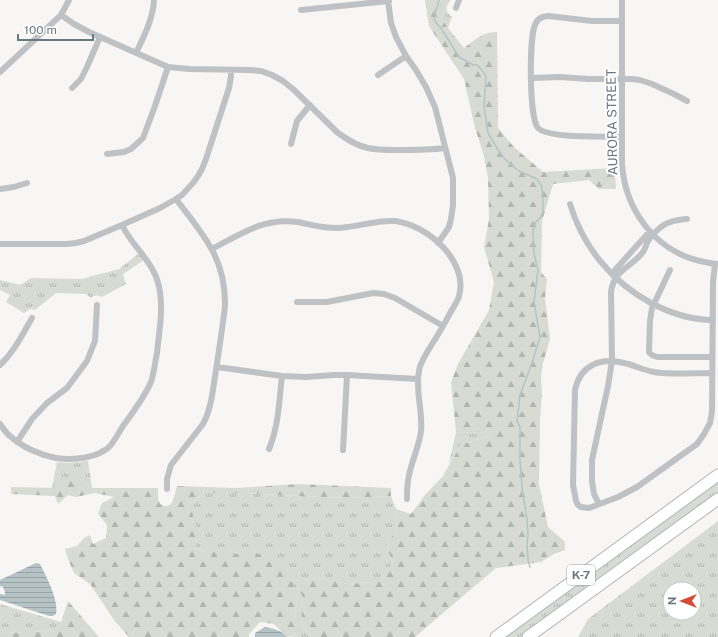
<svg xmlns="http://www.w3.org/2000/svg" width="718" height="637" font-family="'Public Sans',sans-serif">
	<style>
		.grass { fill: url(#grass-tufts); fill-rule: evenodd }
		.forest { fill: url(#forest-firs) }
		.water { fill: url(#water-rules) }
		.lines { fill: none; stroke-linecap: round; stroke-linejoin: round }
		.stream { stroke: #b6c3c6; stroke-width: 1.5 }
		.motorway-casing { stroke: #b1b6b8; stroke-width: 13 }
		.minor { stroke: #bec2c5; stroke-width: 6 }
		.motorway { stroke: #fff; stroke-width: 11 }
		.labels { text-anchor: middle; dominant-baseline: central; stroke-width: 4; stroke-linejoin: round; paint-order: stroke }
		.shield { fill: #fff; stroke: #95a1a8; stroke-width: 1 }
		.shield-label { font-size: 12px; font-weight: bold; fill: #687982 }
		.street-label { font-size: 13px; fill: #687982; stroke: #fff }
	</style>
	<defs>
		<pattern id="grass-tufts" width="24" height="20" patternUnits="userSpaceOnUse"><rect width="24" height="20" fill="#d7dbd3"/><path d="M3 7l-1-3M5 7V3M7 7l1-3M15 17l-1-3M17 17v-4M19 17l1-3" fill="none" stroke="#b2b6b1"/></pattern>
		<pattern id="forest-firs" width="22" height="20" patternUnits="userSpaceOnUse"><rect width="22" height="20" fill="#d7dbd3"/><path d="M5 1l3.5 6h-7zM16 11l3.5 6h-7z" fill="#b2b6b1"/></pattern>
		<pattern id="water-rules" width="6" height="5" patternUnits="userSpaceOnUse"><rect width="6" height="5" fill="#b6c3c6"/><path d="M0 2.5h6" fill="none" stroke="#98a3a6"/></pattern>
	</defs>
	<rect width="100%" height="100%" fill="#f7f6f4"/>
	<path class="grass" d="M442,0h9c-6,5 -6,12 1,17l-4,11 -11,-17z
		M138,254l6,6 -21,14 3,10 -24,13c-5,-2 -7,-2 -11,1l-5,-4 -30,-1 -21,17 -5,-1 -6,4 -18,-11 4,-7 -10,-5v-10l20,5 11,-7 51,1 37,-10z
		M456,432l38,1 -13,6 -20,5 -12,20z
		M88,461l4,27h-2l-9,-10h-23l-3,10h-3l5,-26 12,1z
		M718,481v12l-197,144h-17z
		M204,493h40l54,3 51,2 42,-2 5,13 1,19 -11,18 7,16 -11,19 -33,3 -31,-6 -24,3 9,16 -2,24 8,16h-19l9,-2 -5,-17 4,-20 -38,-44c-20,0 -48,2 -65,-6l-5,-44z
		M718,521v116h-140l10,-18zM670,589h24v24h-24z
		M0,604l61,18 -2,9 -59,2z"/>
	<path class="forest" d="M425,0h17l-5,11 11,17 16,20c11,-8 19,-17 33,-16l1,96 16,19 29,25 70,-4 2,6 1,15h-17l-10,-9 -36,4 -11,37 -1,51 6,7 -2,20 5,40 -7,24 -2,14 1,16 -2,26 -1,65 9,43 17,15v8l-11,4 -13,8 -45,6 -81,69h-106l-8,-16 2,-24 -9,-16 24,-3 31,6 33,-3 11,-19 -7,-16 11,-18 -1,-19 15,5 14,-19 18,-19 18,-32 20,-5 12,-6 -37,-1 -5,-50 7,-18 31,-54 5,-28 -10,-35 5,-28 -1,-41 -4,-22 -9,-28 -11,-49 -35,-53z
		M58,478h23l9,10h68c0,7 -2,19 9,18 3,-1 4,-2 5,-4 3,-5 3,-11 5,-16l58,2 63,-4 93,4v8l-42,2 -51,-2 -54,-3h-40l-14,11 9,34 -4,10 7,3 32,3h26l20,9 11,16 7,19 -4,20 8,11 -3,6 -12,2 -13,-13 -14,-2 -11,12v3h-120l-15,-17 -24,-36 -16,-11 -6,-14 -3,-10 12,-3 7,-8 6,-3 3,9 13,-6 1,-13 -9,-11 4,-11 12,-6 -19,-4 -19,4 -8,-2 -10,9 -3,-8 -44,-2v-7l43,1z
		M68,601l31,36h-99v-4l58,-2z"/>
	<path class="water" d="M36,563l4,1c6,12 19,36 16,50l-3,2h-4l-49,-16v-6l5,1v-3l-2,-5 -3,-1v-6z
		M265,627c10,2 16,3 22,10h-32v-4z"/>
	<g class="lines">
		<path class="stream" d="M439,0l-5,18 2,5 5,5 18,29 14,8h4l4,4 5,7 -2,30 4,27 13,22 9,9 9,7 18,8 5,8 1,16v8l-2,6 -6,6 -2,8 1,23 4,16 -4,32 6,35 -8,26 -12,32 -3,26 3,6v32l2,29 5,31 1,16 -1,9 1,16 2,7"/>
		<defs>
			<path id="motorway" d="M496,637l222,-162
				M528,637l190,-138"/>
		</defs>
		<use href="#motorway" class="motorway-casing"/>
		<path class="minor" d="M388,0l3,23 5,14 10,19 10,14 10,17 9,20 18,71v27l-2,14 -2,8 -11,16
			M622,0v164c3,45 32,86 78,97 6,1 12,3 18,3
			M456,8l3,-8
			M301,10l88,-9
			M61,15l13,9 15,8 79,35 21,2 60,1 12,1 11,4 11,6 10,8 45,44c10,7 19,13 30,15 9,2 19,2 28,2 17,0 33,0 49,-2
			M622,21h-30l-43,-5c-7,0 -12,3 -14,9 -6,14 -6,93 3,103 11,11 68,8 84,9
			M136,53c8,-17 17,-34 18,-53
			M0,72l61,-57 8,-15
			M378,75l28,-19
			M531,78l29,-1 28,2h44l8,1 12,4 22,10 13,7
			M72,88l9,-9 6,-12 13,-30
			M291,144l6,-23 13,-16
			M107,154l17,-2 7,-3 12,-11 12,-32 13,-39
			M0,189l14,-2 13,-4
			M570,204c13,43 42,78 81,99 19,10 40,17 62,17
			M0,244h67l9,-1 8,-2 38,-16 38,-17 16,-9 6,-4 11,-12 5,-7 4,-7 4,-10 23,-71 2,-12v-6
			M212,249c27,-14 52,-32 85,-27 17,3 33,8 50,5 16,-2 32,-7 48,-6 32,4 74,40 64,75 -2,7 -7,13 -10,19 -6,12 -13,23 -20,34 -4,7 -9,14 -10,22 -4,20 4,40 2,60 -2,17 -11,33 -13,50 -1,6 -1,12 -1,18
			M670,270l-18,38 -2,13 -1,31c2,4 5,4 9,5h54
			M616,278l-1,-8 35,-39
			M297,302h30l41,-8 6,-1 10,1 11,4 48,28
			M0,365c14,-13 22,-30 32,-47
			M217,367l65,9 24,1 28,-2h13l71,4
			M712,373c-19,0 -39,2 -58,-1 -11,-2 -20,-7 -30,-9 -23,-6 -44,2 -49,27l-2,95 3,16 2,4 3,2 8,1 29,-11 19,-10 60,-43 7,-10 6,-11 2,-11 1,-130 2,-18
			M0,424c3,4 6,9 10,12 12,11 30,19 46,22 15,2 30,1 44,-5 2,-2 6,-3 8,-5 5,-4 11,-16 15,-22 10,-14 21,-28 28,-44 3,-9 4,-20 6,-29 2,-21 6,-40 3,-61 -4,-30 -26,-42 -38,-67
			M17,442l15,-23 15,-16 20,-15 20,-27 8,-20 2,-36
			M269,449c10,-24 10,-48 13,-73
			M343,450l4,-75
			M167,489v-10l4,-14 32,-41c7,-13 9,-27 11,-41 4,-26 8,-51 11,-77 1,-48 -22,-71 -49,-107
			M599,504l-5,-10 -2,-13v-21l16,-74 4,-25 -1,-69c3,-23 20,-24 32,-40 2,-3 3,-7 5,-11 3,-5 8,-10 13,-14 7,-6 17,-7 26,-8"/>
		<use href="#motorway" class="motorway"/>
	</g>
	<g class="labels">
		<rect class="shield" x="567" y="565" width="28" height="20" rx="3"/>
		<g class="shield-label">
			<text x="581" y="575">K-7</text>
		</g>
		<g class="street-label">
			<text transform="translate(612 122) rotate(-91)">AURORA STREET</text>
		</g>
	</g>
	<g transform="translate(682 601) rotate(270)"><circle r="19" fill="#ffffff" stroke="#c3c9cd"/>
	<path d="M0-3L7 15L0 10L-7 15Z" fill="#d54c36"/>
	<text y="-6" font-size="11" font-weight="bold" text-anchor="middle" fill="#687982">N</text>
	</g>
	<path d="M18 34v6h75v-6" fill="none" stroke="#687982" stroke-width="2"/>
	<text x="24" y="34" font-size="12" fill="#687982" stroke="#ffffff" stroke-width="3" paint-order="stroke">100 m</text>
</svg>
